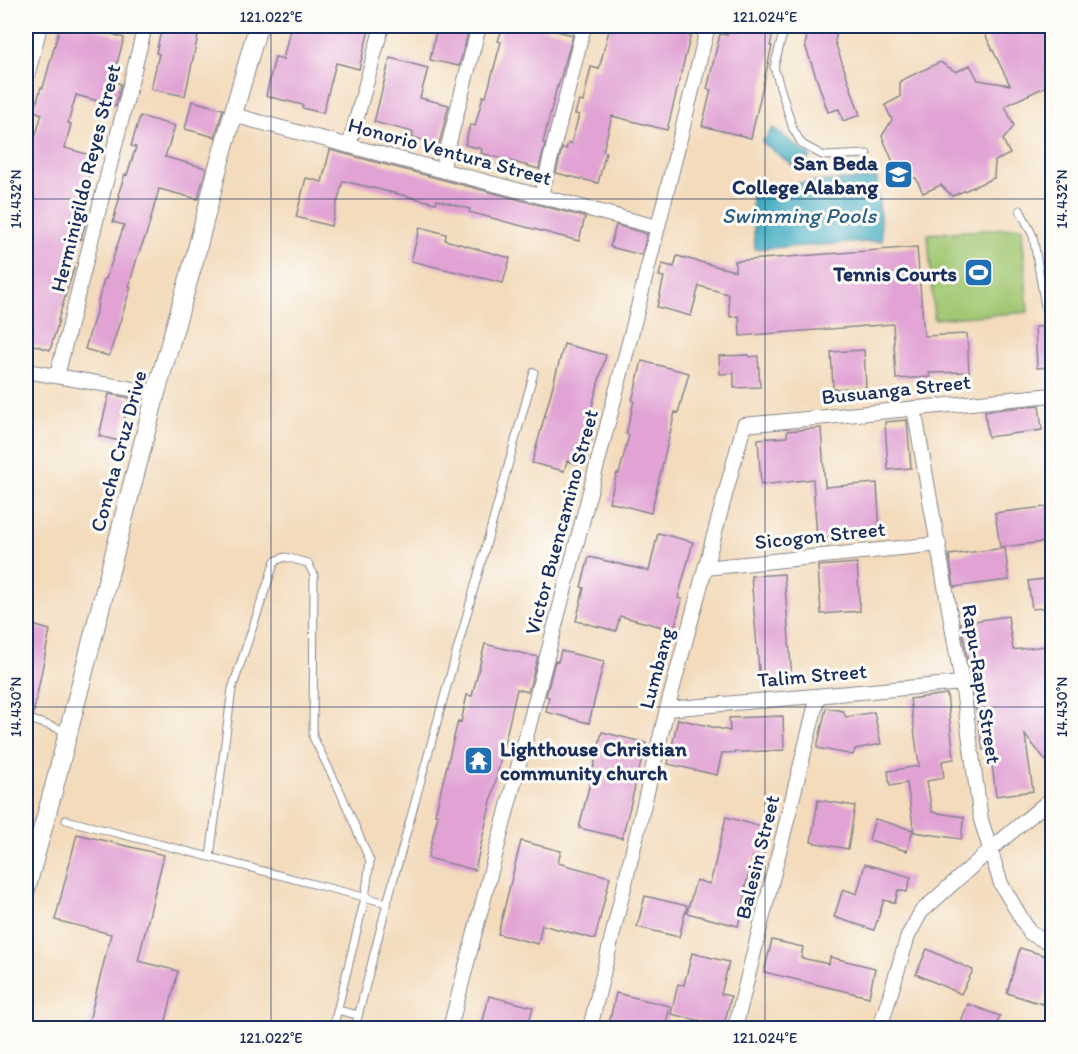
<svg xmlns="http://www.w3.org/2000/svg" width="1078" height="1054" font-family="Itim,sans-serif">
	<style>
		.green { fill: #a2c873; stroke: #5e7c68; stroke-width: 1.5 }
		.water { fill: #40aac0; stroke: #2e6c8f; stroke-width: 1.5 }
		.building { fill: #e1a2d4 }
		.lines { fill: none; stroke-linecap: round; stroke-linejoin: round }
		.service-casing { stroke: #87858d; stroke-width: 9 }
		.minor-casing { stroke: #87858d; stroke-width: 16 }
		.tertiary-casing { stroke: #87858d; stroke-width: 20 }
		.service { stroke: #fff; stroke-width: 7 }
		.minor { stroke: #fff; stroke-width: 14 }
		.tertiary { stroke: #fff; stroke-width: 18 }
		.ticks { fill: none; stroke: #1b2f5e; stroke-width: 1.5; stroke-opacity: 0.45 }
		.labels { text-anchor: middle; dominant-baseline: central; stroke-width: 6; stroke-linejoin: round; paint-order: stroke }
		.street-label { font-size: 21px; fill: #1b2f5e; stroke: #fdfcf7 }
		.poi-label { font-size: 21px; font-weight: bold; fill: #1b2f5e; stroke: #fdfcf7; text-anchor: end }
		.water-label { font-size: 22px; font-style: italic; fill: #2a6085; stroke: #fdfcf7 }
		.neatline { fill: none; stroke: #1b2f5e; stroke-width: 2 }
		.ticks-label { font-size: 15px; text-anchor: middle; fill: #1b2f5e }
	</style>
	<rect width="100%" height="100%" fill="#fdfcf7"/>
	<filter id="ink" filterUnits="userSpaceOnUse"><feTurbulence type="fractalNoise" baseFrequency=".0167" numOctaves="2"/><feDisplacementMap in="SourceGraphic" scale="12" xChannelSelector="R" yChannelSelector="G"/><feConvolveMatrix kernelMatrix="1 2 1 2 8 2 1 2 1" color-interpolation-filters="sRGB"/></filter>
	<filter id="wash" filterUnits="userSpaceOnUse"><feTurbulence type="fractalNoise" baseFrequency=".008" numOctaves="4" result="noise"/><feDisplacementMap in="SourceGraphic" scale="24" xChannelSelector="R" yChannelSelector="G"/><feGaussianBlur stdDeviation="1.35" result="paint"/><feColorMatrix in="noise" values="0 0 0 0 0 0 0 0 0 0 0 0 0 0 0 0 0 1.4 0 .05"/><feComposite in="paint" operator="in"/></filter>
	<g filter="url(#wash)">
		<rect width="100%" height="100%" fill="#f3dbbc"/>
		<path class="green" d="M1022,227l6,85 -94,7 -6,-85z"/>
		<path class="water" d="M773,128l38,28 -11,15 -38,-29z
			M877,178l5,63 -127,8 -4,-63z"/>
		<g id="blocks">
			<path class="building" d="M60,26h28l8,2v1l28,9 -12,43 9,3 -5,22 -40,-11 -8,28 3,1 -6,24 29,8 -14,57 8,2 -7,24 -2,-1 -8,29 3,1 -16,52h1l-9,30 -24,-7v-194l2,-10 6,2 8,-27 -8,-3 7,-24 2,1z
				M162,26h38l-15,70 -34,-7 8,-35 -3,-1z
				M291,26h79l-11,43 -23,-6 -13,50 -21,-5 1,-3 -37,-9 9,-39 8,2z
				M437,26h33l-11,40 -29,-6z
				M503,26h32l38,9 -15,52 -1,-1 -14,57 2,1 -6,25 -58,-16 1,-4 -17,-4 5,-20 5,1 8,-30 3,1 15,-55 -3,-1z
				M610,26h83l-26,104 -55,-14 -9,35 3,1 -8,31 -42,-10 6,-25 4,1 2,-6 3,1 8,-29 -4,-1 4,-13 4,1 8,-35 8,2z
				M729,26h46l-5,20h2l-21,92 -49,-12 9,-36 -4,-1 13,-55 7,1z
				M809,26h29l-3,16 25,73 -17,6 -4,-12 -11,3 -23,-67z
				M981,26h67l5,9v48l-48,23 9,20 -11,14 7,14 -15,7 -1,17 -42,18 -11,-11 -18,8 -7,-15 -17,-2 -17,-40 10,-16 -7,-15 15,-8v-16l40,-19 16,10 14,-7 8,15 32,5z
				M390,58l38,10 -8,30 29,7 -10,39 -27,-7 1,-5 -39,-10z
				M192,101l31,8 -8,28 -30,-8z
				M140,116l35,10 -10,31 41,11 -8,31 -39,-10 -12,43 -10,26 -8,28 2,1 -22,69 -24,-7 13,-44h-1l7,-26h2l18,-54 -11,-3 7,-26 -2,-1 7,-21 2,1 9,-28 -5,-1z
				M330,150l255,67 -6,24 -110,-29 1,-3 -33,-9 -1,3 -93,-22 -12,45 -35,-9 10,-39 16,4z
				M616,225l31,9 -5,21 -32,-8z
				M420,227l26,7 -1,6 65,18 -7,25 -92,-22z
				M917,247l7,89 43,-2 2,38 -40,1 1,4 -34,2 -3,-55 -153,12 -1,-20 -9,1 -2,-23 -29,-8 -8,30 -34,-9 7,-30 -5,-1 3,-12 12,3 3,-11 58,15v-10z
				M1053,326v41l-16,1 -2,-41z
				M564,344l42,11 -17,62 8,2 -12,47 -18,-5 -3,10 -32,-8z
				M864,350l2,37 -33,2 -2,-37z
				M749,355v2l9,-1 2,31 -26,1v-15l-14,1 -1,-18z
				M642,361l47,12 -11,40 -3,-1 -24,101 -42,-11 8,-29 2,1 10,-39 -3,-1 8,-33h-2z
				M109,394l21,4 -11,43 -20,-5z
				M1039,405l3,25 -54,7 -3,-26z
				M907,420l4,48 -23,2 -3,-48z
				M821,428l4,59 52,-4 3,51 -63,5 -4,-60 -52,6 -3,-46 29,-2v-6z
				M1053,506v35l-53,6 -5,-34z
				M658,533l35,9 -15,56 4,1 -8,31 -54,-14 -4,15 -40,-10 8,-33 -3,-1 8,-30 60,14z
				M1005,548l4,32 -55,7 -5,-32z
				M857,563l3,48 -39,3 -3,-48z
				M784,574l8,106 -32,2 -9,-106z
				M1053,578v29l-21,2 -4,-28z
				M1008,616l5,34 40,-5v124l-28,-34 8,56 -37,5 -6,-47 -7,1 -22,-127z
				M26,623l24,7 -17,85 -7,-3z
				M485,644l53,13 -10,35 -11,-3 -42,181 -47,-12 10,-43 -3,-1 23,-93 3,1 6,-27 5,1z
				M561,651l43,10 -15,62 -43,-11 3,-15 -3,-1 9,-35 3,1z
				M947,694l7,65 -12,2 2,17 -17,3 5,31 32,5 -3,22 -47,-7 -7,-49 -17,3 -2,-15 31,-5 -9,-67z
				M826,708l17,3 3,6 28,-5 7,32 -26,5 -2,6 -36,-7z
				M783,716l1,34 -62,3 -5,22 -49,-11 10,-45 52,12 -1,-13z
				M602,732l44,11 -24,95 -43,-10z
				M818,800l37,6 -7,43 -37,-7z
				M726,817l44,12 -8,30 -9,-2 -9,36 2,1 -8,32 -51,-13 9,-33 14,4z
				M875,819l38,11 -6,21 -38,-11z
				M77,834l87,21 -26,106 40,10 -14,58h-77l24,-95 -56,-14z
				M521,841l40,10 -3,12 52,14 -15,62 -53,-14 -4,19 -40,-10z
				M865,864l46,13 -4,15 -9,-2 -3,13 -11,-3 -10,30 -40,-13 9,-28 14,5z
				M645,896l42,10 -8,31 -42,-10z
				M772,940l31,7 -2,11 28,6 1,-7 45,11 -6,29 -105,-25z
				M1020,948l33,10v11l-11,35 -35,-11z
				M927,949l46,21 -12,24 -45,-20z
				M692,953l37,9 -8,32 10,2 -7,30 -53,-12 7,-30 6,1z
				M616,993l54,13 -5,23h-35l-21,-5z
				M489,996l44,11 -6,22h-46z
				M968,1004l32,12 -5,13h-37z"/>
		</g>
	</g>
	<g filter="url(#ink)">
		<use href="#blocks" fill-opacity="0" stroke="#87858d" stroke-width="1.5"/>
		<g class="lines">
			<defs>
				<path id="service" d="M785,26l-11,41 19,62 9,15 22,12 43,-2
					M1020,210l13,26 13,76
					M26,718l40,13
					M66,820l321,83
					M210,857l22,-168 43,-128 10,-4 23,6 6,12 -1,162 27,54 30,70 -5,37 -32,130
					M337,1010l21,5
					M355,1028l32,-125 147,-531"/>
				<path id="minor" d="M26,81l14,-55
					M233,115l424,112
					M349,146l33,-120
					M442,170l37,-144
					M541,196l43,-170
					M26,371l130,22
					M57,376l88,-350
					M914,408l48,275 19,137 20,64 29,49 13,7 9,3
					M705,568l234,-24
					M667,709l295,-26
					M450,1028l183,-701 75,-301
					M590,1028l77,-319 77,-284 308,-30
					M735,1028l83,-332
					M880,1028l28,-92 13,-24 69,-62 62,-52"/>
				<path id="tertiary" d="M26,889l27,-98 103,-398 39,-136 22,-86 41,-145"/>
			</defs>
			<use href="#service" class="service-casing"/>
			<use href="#minor" class="minor-casing"/>
			<use href="#tertiary" class="tertiary-casing"/>
			<use href="#service" class="service"/>
			<use href="#minor" class="minor"/>
			<use href="#tertiary" class="tertiary"/>
		</g>
	</g>
	<path class="ticks" d="M271,26v1002M765,26v1002M26,199h1026M26,707h1026"/>
	<defs>
		<symbol id="university-square" viewBox="-11 -11 22 22"><rect x="-9" y="-9" width="18" height="18" rx="4" fill="#1f6fb2" stroke="#fdfcf7"/><path d="M0-5L7-2L0 1L-7-2ZM-4 1L0 2.5L4 1V4Q0 6-4 4Z" fill="#fff"/></symbol>
		<symbol id="stadium-square" viewBox="-11 -11 22 22"><rect x="-9" y="-9" width="18" height="18" rx="4" fill="#1f6fb2" stroke="#fdfcf7"/><path d="M0-5a6.5 5 0 1 0 0 10a6.5 5 0 1 0 0-10ZM-3.5-1.8h7v3.6h-7Z" fill="#fff"/></symbol>
		<symbol id="temple-square" viewBox="-11 -11 22 22"><rect x="-9" y="-9" width="18" height="18" rx="4" fill="#1f6fb2" stroke="#fdfcf7"/><path d="M0-6L5-2H3V0L6.5 2.5H4V6H1.5V3h-3V6H-4V2.5H-6.5L-3 0V-2H-5Z" fill="#fff"/></symbol>
	</defs>
	<g fill-rule="evenodd">
		<use href="#university-square" x="882" y="158" width="33" height="33"/>
		<use href="#stadium-square" x="962" y="256" width="33" height="33"/>
		<use href="#temple-square" x="462" y="744" width="33" height="33"/>
	</g>
	<g class="labels">
		<g class="street-label">
			<text transform="translate(450 151) rotate(15)">Honorio Ventura Street</text>
			<text transform="translate(85 178) rotate(-76)">Herminigildo Reyes Street</text>
			<text transform="translate(896 389) rotate(-6)">Busuanga Street</text>
			<text transform="translate(118 451) rotate(-75)">Concha Cruz Drive</text>
			<text transform="translate(561 522) rotate(-75)">Victor Buencamino Street</text>
			<text transform="translate(820 535) rotate(-6)">Sicogon Street</text>
			<text transform="translate(656 668) rotate(-75)">Lumbang</text>
			<text transform="translate(812 675) rotate(-5)">Talim Street</text>
			<text transform="translate(982 684) rotate(81)">Rapu-Rapu Street</text>
			<text transform="translate(757 857) rotate(-76)">Balesin Street</text>
		</g>
		<g class="poi-label">
			<text x="878" y="162">San Beda<tspan x="878" dy="24">College Alabang</tspan></text>
			<text x="957" y="273">Tennis Courts</text>
			<text x="500" y="748" text-anchor="start">Lighthouse Christian<tspan x="500" dy="24">community church</tspan></text>
		</g>
		<g class="water-label">
			<text x="799" y="215">Swimming Pools</text>
		</g>
	</g>
	<rect width="1078" height="1054" fill="none" stroke="#fdfcf7" stroke-width="66"/>
	<rect x="33" y="33" width="1012" height="988" class="neatline"/>
	<g class="ticks-label">
		<text x="271" y="22">121.022°E</text>
		<text x="765" y="22">121.024°E</text>
		<text transform="translate(16 199) rotate(-90)" y="5">14.432°N</text>
		<text transform="translate(1062 199) rotate(-90)" y="5">14.432°N</text>
		<text transform="translate(16 707) rotate(-90)" y="5">14.430°N</text>
		<text transform="translate(1062 707) rotate(-90)" y="5">14.430°N</text>
		<text x="271" y="1043">121.022°E</text>
		<text x="765" y="1043">121.024°E</text>
	</g>
</svg>
